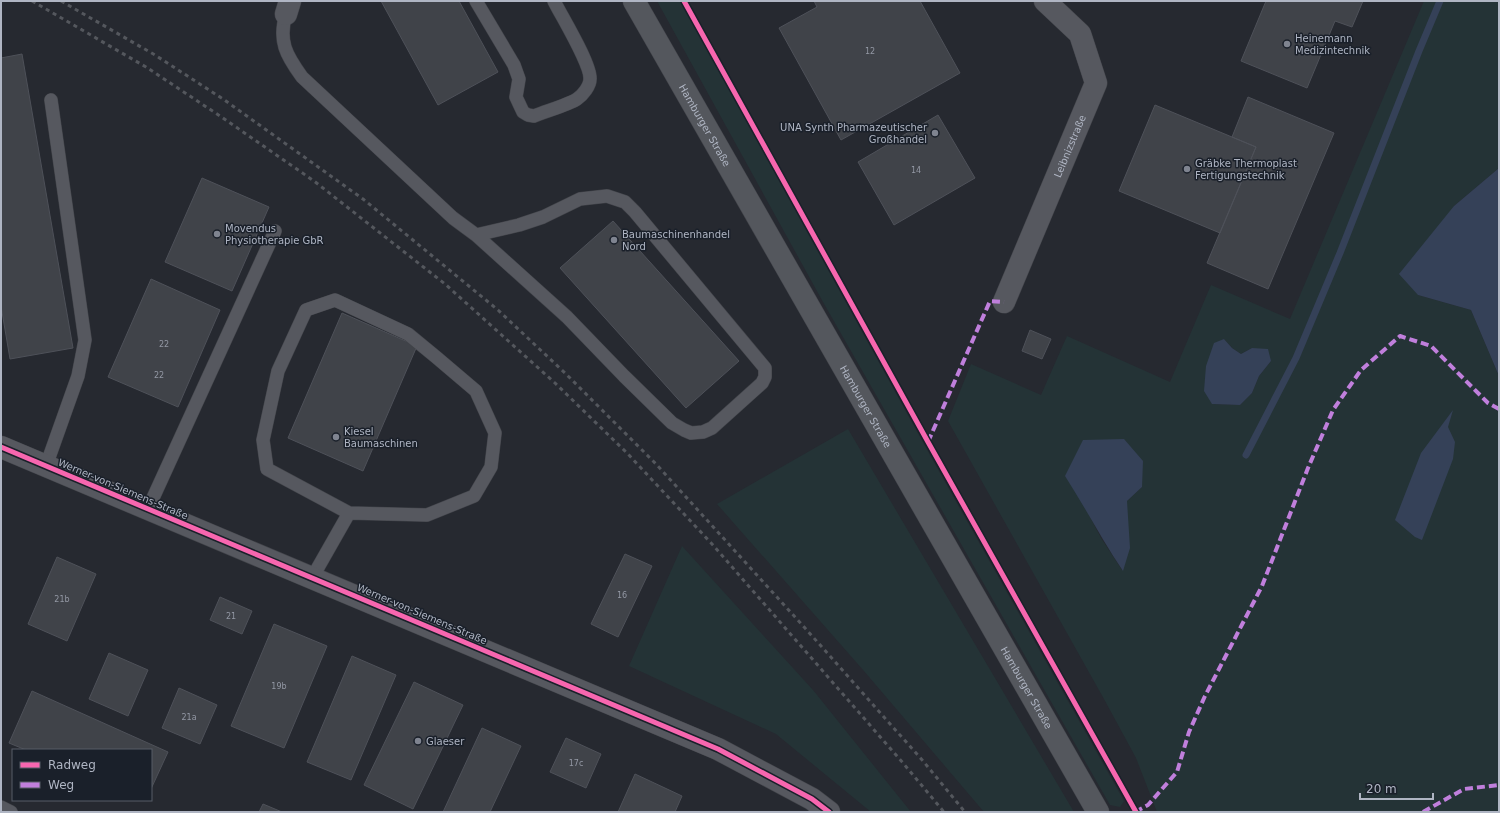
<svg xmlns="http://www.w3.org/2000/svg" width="1500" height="813" font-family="'DejaVu Sans',sans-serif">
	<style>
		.green { fill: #243336; fill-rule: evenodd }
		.water { fill: #354158 }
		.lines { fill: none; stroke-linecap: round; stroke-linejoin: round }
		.stream { stroke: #354158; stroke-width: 7 }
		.building { fill: #404349; stroke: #4e5159 }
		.lane-casing { stroke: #42444a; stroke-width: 14 }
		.street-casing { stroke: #42444a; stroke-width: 23 }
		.secondary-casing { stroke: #42444a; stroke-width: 23 }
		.lane { stroke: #56585f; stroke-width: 13 }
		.street { stroke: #56585f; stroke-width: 22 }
		.secondary { stroke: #54575d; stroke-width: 22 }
		.rail { stroke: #54575d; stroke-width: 3; stroke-dasharray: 4 4; stroke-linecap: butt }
		.quiet { stroke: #c07fdc; stroke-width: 4; stroke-dasharray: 8 4; stroke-linecap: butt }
		.cycleway-casing { stroke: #1a202a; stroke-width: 8 }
		.cycleway { stroke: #f766af; stroke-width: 5 }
		.poi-dot { fill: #7f8490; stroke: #1a202a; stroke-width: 1.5 }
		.labels { text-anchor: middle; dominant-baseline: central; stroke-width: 3; stroke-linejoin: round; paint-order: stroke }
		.number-label { font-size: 8px; fill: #9398a4 }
		.poi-label { font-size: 10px; fill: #afb5c3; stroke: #1a202a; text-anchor: start }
		.street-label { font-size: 10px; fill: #afb5c3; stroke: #1a202a }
	</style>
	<rect width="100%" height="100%" fill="#262930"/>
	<path class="green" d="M657,1h23l251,456 193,344 -4,6 -10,-2 -287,-503z
		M1424,1h75v167l-45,38 -36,89 53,15 28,66v436h-342l-21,-54 -32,-59 -156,-278 23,-57 70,31 26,-59 103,46 41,-97 79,34zM1224,339l8,9 9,6 11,-6 19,13 -12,15 -7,17 -12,12 -27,-1zM1142,487l-15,14v16l-5,53 -21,-32 -15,-29z
		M848,429l226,383h-90l-120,-141 -147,-167z
		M682,546l131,144 98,122h-40l-95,-78 -147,-68z"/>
	<path class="water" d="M1499,168v208l-28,-66 -53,-15 -19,-21 55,-68z
		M1224,339l8,9 9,6 11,-6 16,1 3,12 -12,15 -7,17 -12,12 -28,-1 -8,-13 2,-25 8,-23z
		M1453,410l-5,17 7,15 -2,17 -31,81 -7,-3 -20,-17 26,-67z
		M1124,439l19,22 -1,26 -15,14 3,47 -7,23c-21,-31 -38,-64 -58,-95l18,-36z"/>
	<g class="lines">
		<path class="stream" d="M1246,455l50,-97 44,-105 79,-202 21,-50"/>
	</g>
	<path class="building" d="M381,1h78l39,71 -60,33z
		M814,1h106l40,72 -119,67 -62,-112 38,-21z
		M1266,1h97l-11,26 -17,-6 -28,67 -66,-27z
		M22,54l51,294 -63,11 -9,-53v-248z
		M1248,97l86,36 -66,156 -61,-26 49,-116 -24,-10z
		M1155,105l101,42 -36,86 -101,-42z
		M938,115l37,63 -81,47 -36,-63z
		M202,178l67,29 -37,84 -67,-29z
		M613,221l126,140 -53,47 -126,-140z
		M151,279l69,31 -42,97 -70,-30z
		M342,313l75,33 -54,125 -75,-33z
		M1030,330l21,9 -9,20 -20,-8z
		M625,554l27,12 -34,71 -27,-13z
		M57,557l39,17 -29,67 -39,-17z
		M220,597l32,14 -10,23 -32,-14z
		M274,624l53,22 -43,102 -53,-22z
		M109,653l39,17 -20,46 -39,-17z
		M352,656l44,19 -45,105 -44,-18z
		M414,682l49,23 -50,104 -49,-24z
		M179,688l38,17 -17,39 -38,-16z
		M32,691l136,61 -17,37v-39h-125l-17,-7z
		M482,728l39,18 -31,66h-47z
		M566,738l35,16 -15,34 -36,-16z
		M635,774l47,22 -7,16h-57z
		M263,804l19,8h-23z"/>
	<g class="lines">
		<defs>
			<path id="lane" d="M476,1l38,64 5,14 -3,18 7,15 5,3 6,1c12,-5 34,-11 43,-17 6,-4 13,-13 13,-20 1,-15 -28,-62 -36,-78
				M286,14c-8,27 0,41 16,63l151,141 23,17 91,82 57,59 48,47 12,7 7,3 12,-1 9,-4 50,-45 3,-6v-9l-130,-156 -10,-10 -18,-6 -27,3 -37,18 -24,8 -43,10
				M46,466l32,-90 7,-36 -34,-240
				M148,509l127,-278
				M312,578l37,-65 78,2 47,-19 17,-29 4,-34 -19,-42 -40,-34 -28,-23 -73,-34 -29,10 -28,61 -15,69 4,29 82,44
				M1,807l10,5"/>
			<g id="street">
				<path d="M286,14l4,-13"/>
				<path id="s1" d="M1004,302l92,-219 -16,-49 -35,-33"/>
				<path d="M1,447l717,302 94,50 17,13"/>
			</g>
			<g id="secondary">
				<path id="s2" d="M634,1l464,811"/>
			</g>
		</defs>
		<use href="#lane" class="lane-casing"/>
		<use href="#street" class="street-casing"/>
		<use href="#secondary" class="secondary-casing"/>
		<use href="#lane" class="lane"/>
		<use href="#street" class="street"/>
		<use href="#secondary" class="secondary"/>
		<path class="rail" d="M32,1l114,66 74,49 94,65 131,103 110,99 72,70 85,91 191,219 41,49
			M61,1l94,54 68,44 140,100 135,111 68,64 90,90 149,164 118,133 42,51"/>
		<path class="quiet" d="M928,442l62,-141 14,1
			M1135,812l13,-7 29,-33 12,-40 16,-36 57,-110 46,-118 25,-58 28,-40 39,-34 31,10 57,57 11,6
			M1423,812l41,-23 35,-4"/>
		<defs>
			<path id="cycleway" d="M684,1l244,441 208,370
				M1,447l717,302 94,50 17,13"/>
		</defs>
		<use href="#cycleway" class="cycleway-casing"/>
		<use href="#cycleway" class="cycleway"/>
	</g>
	<g class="poi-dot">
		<circle cx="1287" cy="44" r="4"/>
		<circle cx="935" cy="133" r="4"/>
		<circle cx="1187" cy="169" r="4"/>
		<circle cx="217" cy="234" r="4"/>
		<circle cx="614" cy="240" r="4"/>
		<circle cx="336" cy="437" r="4"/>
		<circle cx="418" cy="741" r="4"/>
	</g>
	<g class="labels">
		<g class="number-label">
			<text x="870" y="51">12</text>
			<text x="916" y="170">14</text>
			<text x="164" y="344">22</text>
			<text x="159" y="375">22</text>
			<text x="622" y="595">16</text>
			<text x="62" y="599">21b</text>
			<text x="231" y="616">21</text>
			<text x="279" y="686">19b</text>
			<text x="189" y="717">21a</text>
			<text x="576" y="763">17c</text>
		</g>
		<g class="poi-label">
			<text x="1295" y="38">Heinemann<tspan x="1295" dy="12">Medizintechnik</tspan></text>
			<text x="927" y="127" text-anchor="end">UNA Synth Pharmazeutischer<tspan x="927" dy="12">Großhandel</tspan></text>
			<text x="1195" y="163">Gräbke Thermoplast<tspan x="1195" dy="12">Fertigungstechnik</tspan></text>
			<text x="225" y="228">Movendus<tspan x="225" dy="12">Physiotherapie GbR</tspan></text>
			<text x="622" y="234">Baumaschinenhandel<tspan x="622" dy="12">Nord</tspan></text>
			<text x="344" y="431">Kiesel<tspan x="344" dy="12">Baumaschinen</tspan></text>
			<text x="426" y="741">Glaeser</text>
		</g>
		<g class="street-label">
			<text stroke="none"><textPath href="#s2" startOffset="143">Hamburger Straße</textPath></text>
			<text stroke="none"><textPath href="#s1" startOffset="169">Leibnizstraße</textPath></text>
			<text stroke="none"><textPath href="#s2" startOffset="467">Hamburger Straße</textPath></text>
			<text transform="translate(123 489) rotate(23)">Werner-von-Siemens-Straße</text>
			<text transform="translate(422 614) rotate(23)">Werner-von-Siemens-Straße</text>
			<text stroke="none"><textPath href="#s2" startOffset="791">Hamburger Straße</textPath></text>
		</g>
	</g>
	<rect width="1500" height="813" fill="none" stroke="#afb5c3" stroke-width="4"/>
	<rect x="12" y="749" width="140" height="52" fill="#1a202a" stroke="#565c67"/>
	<rect x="20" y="762" width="20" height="6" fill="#f766af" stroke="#565c67"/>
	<text x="48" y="769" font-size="12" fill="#afb5c3">Radweg</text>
	<rect x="20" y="782" width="20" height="6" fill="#c07fdc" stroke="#565c67"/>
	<text x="48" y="789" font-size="12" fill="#afb5c3">Weg</text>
	<path d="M1360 793v6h73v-6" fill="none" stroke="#afb5c3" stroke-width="2"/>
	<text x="1366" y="793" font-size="12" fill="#afb5c3" stroke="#1a202a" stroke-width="3" paint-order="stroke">20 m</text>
</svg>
